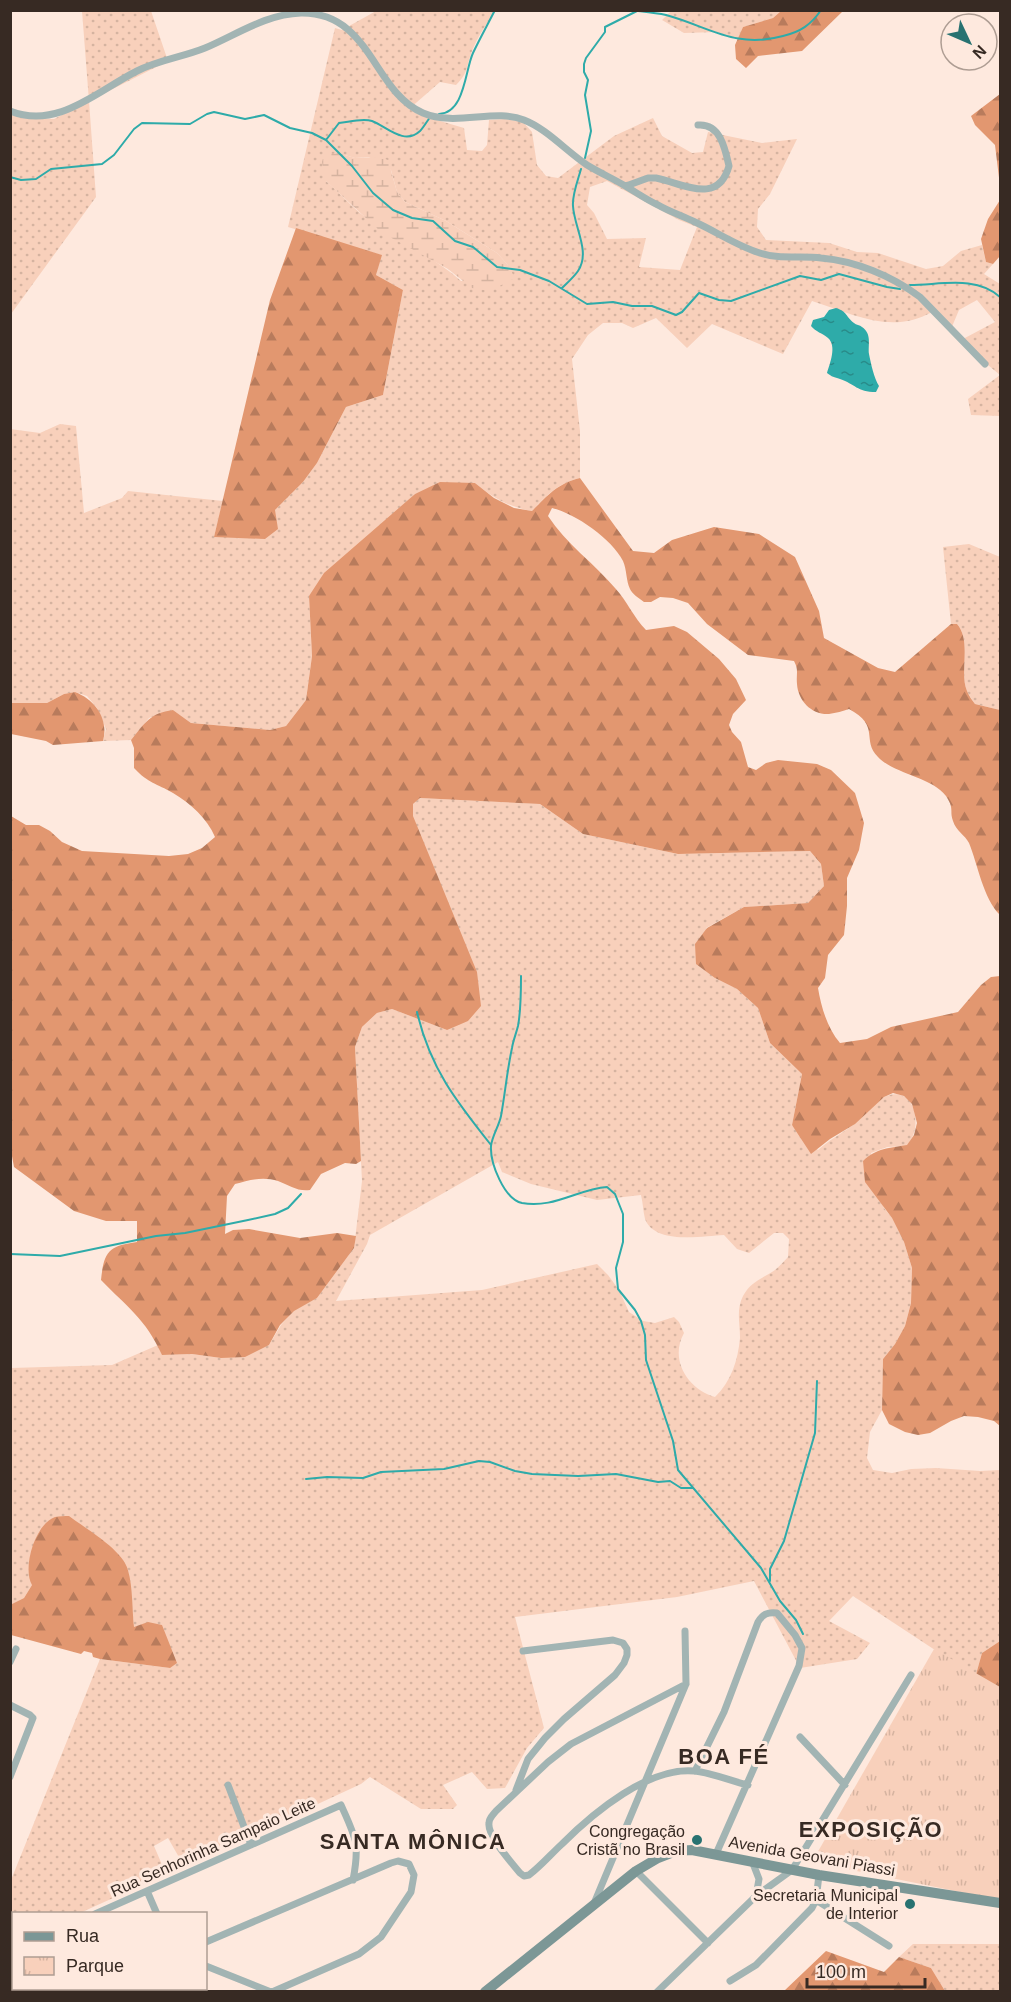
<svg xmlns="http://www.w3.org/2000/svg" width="1011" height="2002" font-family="Arial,sans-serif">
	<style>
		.grass { fill: url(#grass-dots); fill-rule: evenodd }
		.forest { fill: url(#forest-firs) }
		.wetland { fill: url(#wetland-marsh) }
		.park { fill: url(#park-tufts) }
		.water { fill: url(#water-ripples) }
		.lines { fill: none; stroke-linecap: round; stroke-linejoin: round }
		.stream { stroke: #2eaba9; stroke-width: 2 }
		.minor { stroke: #a2b4b3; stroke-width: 7 }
		.secondary { stroke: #7c9796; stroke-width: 10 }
		.poi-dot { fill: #287271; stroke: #fee9de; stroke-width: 2 }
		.labels { text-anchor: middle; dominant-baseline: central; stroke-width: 6; stroke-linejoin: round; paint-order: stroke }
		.poi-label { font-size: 16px; fill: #372a23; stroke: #fee9de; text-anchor: end }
		.street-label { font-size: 16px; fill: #372a23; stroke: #fee9de }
		.district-label { font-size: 22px; font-weight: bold; letter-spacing: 1.5px; fill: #372a23; stroke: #fee9de }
	</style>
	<defs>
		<pattern id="grass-dots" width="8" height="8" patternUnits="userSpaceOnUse" patternTransform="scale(1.5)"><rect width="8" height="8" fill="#f8d0bb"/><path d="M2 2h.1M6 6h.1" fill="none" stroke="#d5b3a0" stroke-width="1.8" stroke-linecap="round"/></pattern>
		<pattern id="forest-firs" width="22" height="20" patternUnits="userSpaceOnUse" patternTransform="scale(1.5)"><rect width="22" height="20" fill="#e29770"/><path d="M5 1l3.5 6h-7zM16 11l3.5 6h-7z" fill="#b87b5c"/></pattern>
		<pattern id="wetland-marsh" width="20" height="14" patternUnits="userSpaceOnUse" patternTransform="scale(1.5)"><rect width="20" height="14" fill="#f8d0bb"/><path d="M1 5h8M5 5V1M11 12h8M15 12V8" fill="none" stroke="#d5b3a0"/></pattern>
		<pattern id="park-tufts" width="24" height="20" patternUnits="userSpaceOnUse" patternTransform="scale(1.5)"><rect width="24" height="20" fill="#f8d0bb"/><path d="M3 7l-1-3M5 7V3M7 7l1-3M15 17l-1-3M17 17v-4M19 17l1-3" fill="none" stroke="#d5b3a0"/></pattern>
		<pattern id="water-ripples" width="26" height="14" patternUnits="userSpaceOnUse" patternTransform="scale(1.5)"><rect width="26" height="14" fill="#2eaba9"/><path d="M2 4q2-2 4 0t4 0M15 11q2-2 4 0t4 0" fill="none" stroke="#288b89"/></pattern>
	</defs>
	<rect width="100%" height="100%" fill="#fee9de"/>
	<path class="grass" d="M82,11h69l17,50 -79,40 7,96 -85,117v-201l12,5 31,1 35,-18z
		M376,11h120c-10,13 -18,25 -24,40 -6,16 -3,21 -16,34l-16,-3 -31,27 14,7 41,12 3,22 15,1 5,-6 2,-25 16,-1 18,3 9,10 5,33 9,11 12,2 56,-42 39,-18 9,18 30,17 11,-1 5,-20 54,11 35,-4 -27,55 -12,15 -1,18 9,13 63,3 28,9 21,1 48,16 17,-3 18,-15 21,-6 4,17 7,2 -9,10 16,10v132l-29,-1 -3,-16 32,-24 -36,-30 -1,-6 32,-17 -18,-22 -18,10 -8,19 -19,-17c-41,23 -79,2 -120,-11l-29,53 -71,-30 -25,24 -31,-30 -23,10 -11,-5h-19l-15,12 -16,24 8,72v47c-22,5 -33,17 -48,33 -23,-4 -39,-13 -57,-28l-60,11 -106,102 3,60 -6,44 -20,26 -16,4 -79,-7 -18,-13 -24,8 -18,22 -28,1 3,-12 -9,-21 -10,-12 -12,-4 -11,2 -17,9h-36l-1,-274 30,4 20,-9 16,2 8,87 38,-15 6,-7 95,10 -9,36 61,-27 28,-28 14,-19 29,-56 37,-12 20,-105 -27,-15 5,-20 -93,-28 47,-199 7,2zM338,153l17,5 14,-1 22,13 6,22 8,10 41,19 51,32 10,11 7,14 -53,3c-30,-27 -69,-42 -101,-68 -12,-10 -22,-22 -34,-32zM607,181l72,39 18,7 -17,43 -41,-3 7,-29 -39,1 -13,-26 -7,-8 3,-18z
		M671,11h110l-8,7 -30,9 -5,12 -22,-7 -32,1 -22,-13z
		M969,544l31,13v153l-25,-6c-3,-4 -6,-9 -8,-13 -8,-18 5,-50 -10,-67h-6l-8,-77z
		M420,798l120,6 43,30 95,20 132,-3 11,13 3,22 -16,17 -64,4 -38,21 9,50 22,11 21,19 12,35 32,31 -10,51 26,25c11,-10 23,-16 35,-25 13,-10 30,-38 50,-29 6,2 9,8 11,14 3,15 2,23 -7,36l-20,1 -16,6 13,55 8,10 12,24 8,26 -1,35 -6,23 -10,18 -12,15 -1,51 -12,22 -3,26 6,12 19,3 19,-4 25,-1 44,3 20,-1v171l-18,12 -12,43 -32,-44 -85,-56 -24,25 41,22 -13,16 -57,9 -46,-87 -77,16 -162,20 29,111 -17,20 -22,40 -18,1 -15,-17 -29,13 14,20 -4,4h-32l-51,-32 -9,7 -177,82 -16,-28 -14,8 12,28 -86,39 -66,1 -1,8 -2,-3v-39l89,-221 70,9 -36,-41 -6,-58 -96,16 -8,13 -13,7v-237l101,-3 46,-20 5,10 29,-1 29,4 48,-13 12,-20 13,-15 23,-12 37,-50 8,-67 -7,-134 7,-20 15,-14 15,-4 55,21 -34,-214v-12zM498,1162l4,10 29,12 66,16 44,-5c2,8 2,16 4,24 10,26 57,17 79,16l13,14 12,4 25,-20h9l6,6 -1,18c-4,4 -8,9 -13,13 -13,9 -24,11 -32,26 -7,14 -3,27 -3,42 -2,22 -9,44 -25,59 -27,-8 -46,-37 -31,-64l-5,-11 -5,-5 -19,6 -12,-2 -14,-9 -10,-22 -11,-15 -11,-11 -115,26 -146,11 31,-57 3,-9z
		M913,1944h87v47h-55l-14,-23 -32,-11z"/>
	<path class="forest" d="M781,11h62l-41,40 -44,5 -12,12 -10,-9 -1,-14 8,-18 30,-9z
		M1000,94v92l-5,-41 -20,-20 -4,-9z
		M1000,200v56l-7,8 -7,-2 -5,-23 7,-20z
		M296,228l86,27 -6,20 27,15 -20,105 -37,12 -29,56 -14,19 -28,28 3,19 -13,10 -51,-2 56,-237z
		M580,478l53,73 21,2 18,-13 42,-13 45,7 36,23 24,54 5,27 54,30 17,4 56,-48h6c15,17 2,49 10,67 2,5 5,9 8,13l25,6v205c-17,-17 -22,-50 -31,-72 -4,-8 -13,-12 -16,-22 -4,-11 2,-11 -7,-25 -14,-19 -52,-22 -68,-39 -17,-17 3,-31 -29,-48 -6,2 -13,4 -20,5 -17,1 -31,-13 -32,-30 -1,-10 2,-14 -3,-23l-46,-6 -41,-31 -19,-21 -15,-5 -13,-1 -9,5h-7c-5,-4 -12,-8 -14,-13 -4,-8 -3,-19 -7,-28 -11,-22 -47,-47 -71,-53l-4,8c18,28 46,47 67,72 12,13 19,30 31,42l28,-4 13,6 32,27 17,20 10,21 -13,14 -4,11 3,7 9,10 7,25 8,3 10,-7 12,-3 39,4 14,6 24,23 9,30 -5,27 -12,28v28l-3,29 -16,20 -3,23 -7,10c3,18 9,40 22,55l27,-4 24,-12 67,-15 23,-27 10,-8 9,-1v450l-6,-5 -16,-4 -14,-1 -13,5 -21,12 -12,2 -13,-3 -16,-8 -7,-14 1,-51 12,-15 10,-18 6,-23 1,-35 -8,-26 -12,-24 -27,-36 -2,-21c13,-13 27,-13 44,-16l7,-10 3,-12 -5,-19 -8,-8 -11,-3 -9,4 -29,27 -25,15 -19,15 -19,-29 10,-51 -32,-31 -12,-35 -21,-19 -22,-11 -19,-14 -1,-20 12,-16 37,-21 64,-4 16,-17 -3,-22 -11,-13 -132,3 -95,-20 -43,-30 -120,-6 -7,6v12l64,156 4,34 -13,15 -21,9 -55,-21 -15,4 -15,14 -7,20 6,114 -5,3 -11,-1 -24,11 -11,16c-12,2 -21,-5 -32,-9 -15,-5 -29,-1 -43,3l-8,12 -2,38 8,-4 16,-1 51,9 37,-5 19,3 -2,12 -37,50 -23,13 -14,14 -11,20 -24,12 -24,1 -29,-4 -30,1c-17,-37 -34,-47 -61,-75 3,-29 8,-34 36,-38v-21h-31l-32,-10 -60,-44 -4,-22 1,-329 15,9h13l11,6 12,11 20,9 87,5 19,-2 14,-6 13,-11c-8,-19 -24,-33 -42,-44 -17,-10 -24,-9 -39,-25v-20l-3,-8c14,-17 19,-27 42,-30l18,13 79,7 16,-4 20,-26 6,-44 -3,-60 15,-23 91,-79 25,-12 35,1 19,15 20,10 18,3c15,-15 26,-28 48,-33z
		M75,692c21,8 34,28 28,49l-50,4 -7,-4 -35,-7v-31h36l17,-9z
		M69,1516c16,12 54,34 59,54 5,18 4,39 6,57l14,-5 14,3 15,38 -7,5 -70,-9 -7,-2 -1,-4 -8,-2 -3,3 -70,-19 -1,-30 14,-7 8,-13c-10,-17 3,-61 23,-68 4,-1 10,-1 14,-1z
		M1000,1641v104l-30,-49 12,-43z
		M826,1951l58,21 15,-15 32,11 14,23h-161z"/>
	<path class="wetland" d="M338,153l17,5 24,-1 9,3 9,32 8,10 41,19 51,32 10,11 8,14 -25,13 -18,-3 -24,-19 -67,-37 -55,-51 -4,-19 2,-7z"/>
	<path class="park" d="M934,1649l66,38v213l-188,-38z"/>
	<path class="water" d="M836,308c12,4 9,8 18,15 2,2 6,2 8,4 10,7 6,17 7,27 2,10 5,24 10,32l-3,6c-19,0 -21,-8 -36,-13 -6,-2 -8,-2 -13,-6 3,-10 10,-27 1,-35 -6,-5 -12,-6 -17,-12l2,-6 11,-3 5,-7z"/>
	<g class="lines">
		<path class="stream" d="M638,11c9,1 19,2 28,4 44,12 69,34 117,21 17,-4 28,-11 38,-26
			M439,114c26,-1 26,-44 34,-61 7,-15 15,-29 22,-43
			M326,140l13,-17c10,-1 23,-5 33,-2 14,5 32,25 48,10 4,-4 7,-10 11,-15
			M585,158l6,-27 -6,-36 3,-15 -4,-8v-8l2,-6 19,-26v-5l34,-17
			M10,177l11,3 15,-1 15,-10 51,-5 12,-9 20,-26 8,-6 48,1 17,-10 7,-2 31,7 19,-4 26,13 22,5 14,7 26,26 21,27 20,17 19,8 21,3 22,20 18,6 24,20 23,3 29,11 38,23 26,-2 19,4h20l24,9 6,-3 17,-19 20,7 12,1 69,-25 21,4 18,-6 48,13 13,2
			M910,285c30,0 66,-10 90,12
			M562,288c5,-5 12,-11 16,-17 13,-19 -4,-44 -5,-65 -1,-11 5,-26 8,-37
			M521,976c0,17 0,34 -3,50 -2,8 -5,15 -6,22 -5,23 -7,46 -11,68 -2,10 -9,20 -10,30 -1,17 13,53 31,57 31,6 56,-14 85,-16l8,7 8,20v28l-7,26 2,21 17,21 6,11 4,14 1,25 27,81 5,29 83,98 19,33 16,19 7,14
			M417,1012c13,56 39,89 74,133
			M10,1254l50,2 96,-20 29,-3 63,-13 27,-6 13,-6 13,-14
			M306,1479l21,-2 36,1 18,-6 63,-3 35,-8 11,1 25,9 17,3 46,2 38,-2 42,8 12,-1 11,7h12
			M770,1581v-12l14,-28 31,-108 2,-52"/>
		<path class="minor" d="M10,111c48,19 87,-20 127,-40 21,-11 46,-14 68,-23 31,-13 61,-34 96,-35 70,-1 72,79 122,100 33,14 72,-5 101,7 23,9 42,31 63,45 13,8 27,14 40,22 10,6 20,13 31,18 12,7 25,11 37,17 22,10 42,24 65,31 20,7 40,2 61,5 35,3 71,18 99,39l65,67
			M626,186l22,-8h8c26,5 62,28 73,-12 -4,-18 -9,-43 -31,-41
			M10,1662l6,-13
			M686,1684l-115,60 -23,18 -52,49c-3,4 -7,7 -7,12 -2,13 23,40 31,50l4,3 5,-1c12,-9 22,-21 33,-31 31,-31 87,-78 133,-73 17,2 36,10 53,14
			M10,1705l20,10 3,3 -23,59
			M800,1737l45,48
			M695,1771l29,-59 34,-90c5,-8 9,-10 19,-9l18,22 7,13 -3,18 -83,188
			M228,1785l23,60
			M516,1790l12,-31 17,-21 19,-19 51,-44 9,-12 3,-8v-6l-4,-6 -10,-3 -90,11
			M752,1861l7,18 -3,17
			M636,1871l72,72
			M147,1891l10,23
			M816,1900l73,46
			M595,1901l91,-217 -1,-53
			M95,1914l246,-109c15,33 19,39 12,75
			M206,1942l185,-79 7,-2 11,3 5,11 -3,17 -30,45 -22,17 -87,38
			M206,1966l65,26
			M730,1981l26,-16 56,-57 4,-8 3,-25
			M14,1992l1,-4
			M90,1992l7,-4
			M657,1992l99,-96 36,-26 119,-195"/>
		<path class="secondary" d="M485,1992l151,-121 22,-13 18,-7 16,-1 127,25 181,28"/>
	</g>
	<g class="poi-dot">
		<circle cx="697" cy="1840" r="6"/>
		<circle cx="910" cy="1904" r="6"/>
	</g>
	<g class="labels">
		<g class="poi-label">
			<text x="685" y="1831">Congregação<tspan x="685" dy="18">Cristã no Brasil</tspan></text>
			<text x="898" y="1895">Secretaria Municipal<tspan x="898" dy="18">de Interior</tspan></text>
		</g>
		<g class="street-label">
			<text transform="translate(213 1847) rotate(-24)">Rua Senhorinha Sampaio Leite</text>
			<text transform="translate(812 1856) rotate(10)">Avenida Geovani Piassi</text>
		</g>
		<g class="district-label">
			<text x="724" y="1756">BOA FÉ</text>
			<text x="871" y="1829">EXPOSIÇÃO</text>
			<text x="413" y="1841">SANTA MÔNICA</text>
		</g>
	</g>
	<rect width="1011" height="2002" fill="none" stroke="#372a23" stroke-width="24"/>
	<rect x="12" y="1912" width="195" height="78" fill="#fee9de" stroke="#ae9d93" stroke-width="1.5"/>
	<rect x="24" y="1932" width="30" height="9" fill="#7c9796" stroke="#ae9d93" stroke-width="1.5"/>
	<text x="66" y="1942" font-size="18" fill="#372a23">Rua</text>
	<rect x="24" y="1957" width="30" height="18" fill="url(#park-tufts)" stroke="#ae9d93" stroke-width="1.5"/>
	<text x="66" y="1972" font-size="18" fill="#372a23">Parque</text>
	<g transform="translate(969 42) rotate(134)"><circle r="28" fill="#fee9de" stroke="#ae9d93" stroke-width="1.5"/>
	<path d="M0-4.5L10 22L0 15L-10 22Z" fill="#287271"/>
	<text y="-9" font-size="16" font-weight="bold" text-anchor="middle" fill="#372a23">N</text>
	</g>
	<path d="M807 1978v9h118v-9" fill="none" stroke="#372a23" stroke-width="3"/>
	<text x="816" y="1978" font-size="18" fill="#372a23" stroke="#fee9de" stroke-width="4.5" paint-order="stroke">100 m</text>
</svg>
